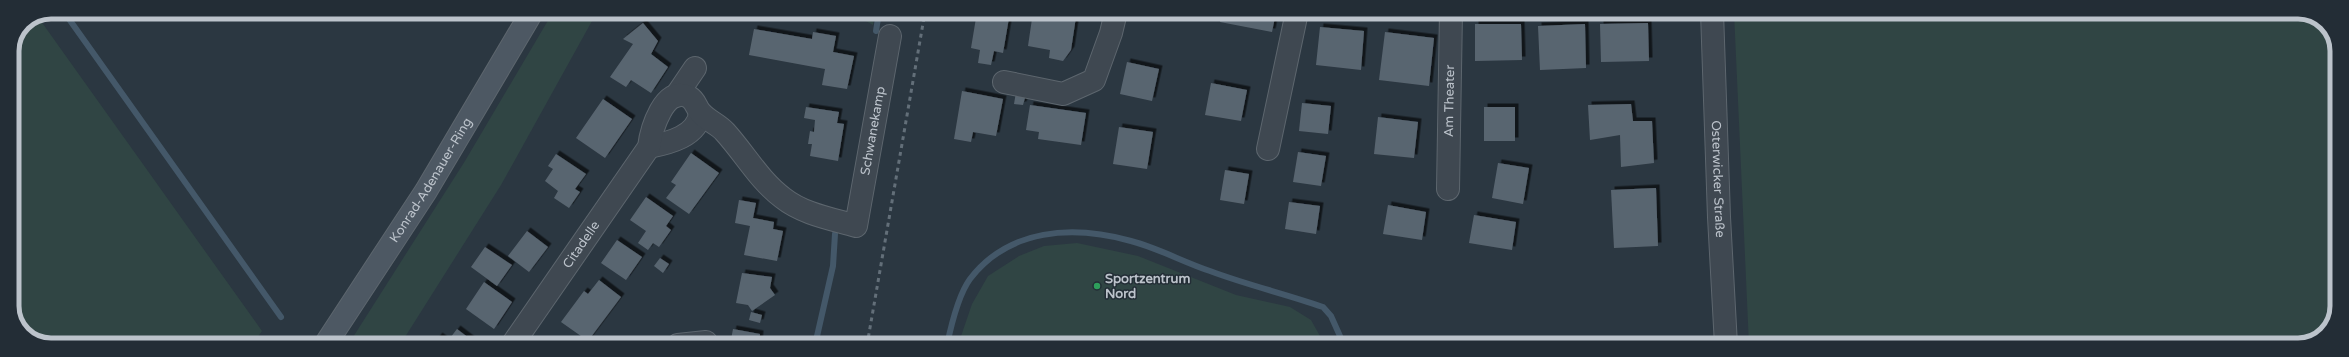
<svg xmlns="http://www.w3.org/2000/svg" width="2349" height="357" font-family="'Varela Round',sans-serif">
	<style>
		.green { fill: #304544 }
		.lines { fill: none; stroke-linecap: round; stroke-linejoin: round }
		.stream { stroke: #445869; stroke-width: 6 }
		.building { fill: #596570; filter: url(#shadow) }
		.minor-casing { stroke: #5d666e; stroke-width: 24 }
		.secondary-casing { stroke: #5d666e; stroke-width: 24 }
		.minor { stroke: #3f4851; stroke-width: 22 }
		.secondary { stroke: #4d5863; stroke-width: 22 }
		.rail { stroke: #636f79; stroke-width: 3; stroke-dasharray: 4 4; stroke-linecap: butt }
		.leisure-dot { fill: #2e9e5b; stroke: #232d36; stroke-width: 1.5 }
		.labels { text-anchor: middle; dominant-baseline: central; stroke-width: 3; stroke-linejoin: round; paint-order: stroke }
		.street-label { font-size: 13px; fill: #bcc3cb; stroke: #232d36 }
		.poi-label { font-size: 13px; font-weight: bold; fill: #bcc3cb; stroke: #232d36; text-anchor: start }
		.rim { fill: none; stroke: #bcc3cb; stroke-width: 5 }
	</style>
	<defs>
		<filter id="shadow"><feDropShadow dx="3.5" dy="-3.5" stdDeviation="0" flood-color="#0009"/></filter>
	</defs>
	<rect width="100%" height="100%" fill="#2b3741"/>
	<path class="green" d="M553,12h44l-96,173 -101,160h-52l117,-184z
		M850,12h25l-2,13z
		M1734,12h569l23,12 11,22v265l-13,24 -26,10h-549z
		M38,17l224,314 -10,14h-206l-22,-11 -12,-23v-260l12,-28z
		M1077,243l61,13 98,39 54,12 21,13 14,25h-367l14,-41 16,-28 31,-20 25,-10z"/>
	<g class="lines">
		<path class="stream" d="M64,12l217,305
			M876,31l3,-19
			M2239,340l1,5
			M815,345l18,-79 2,-32
			M947,345c4,-19 12,-51 23,-66 39,-51 103,-54 161,-38 27,7 52,21 79,30 37,14 76,23 113,36l8,9 13,29"/>
	</g>
	<path class="building" d="M620,12h10l2,3 -6,5z
		M977,12h33l-7,41 -9,-2 -3,14 -13,-2 2,-13 -9,-2z
		M1033,12l43,5 -5,33 -8,11 -14,-3 1,-8 -22,-4z
		M1161,12h29l-1,8z
		M1222,12h54l-4,20 -52,-10z
		M643,23l15,18 -7,13 17,13 -17,26 -20,-13 -5,7 -16,-10 23,-33 -10,-5z
		M1648,23l1,38 -48,1 -1,-38z
		M1475,24h46l1,36 -47,1z
		M1585,24l1,44 -46,2 -2,-44z
		M1320,27l44,4 -3,39 -45,-5z
		M754,29l58,10 1,-7 23,4 -3,16 21,4 -7,33 -25,-4 3,-16 -76,-14z
		M1385,32l49,6 -5,48 -50,-6z
		M1127,62l32,7 -7,32 -32,-7z
		M1211,83l36,7 -6,31 -36,-6z
		M962,91l41,8 -7,37 -23,-4 -2,10 -17,-3z
		M1016,92l10,2 -3,11 -9,-1z
		M603,99l29,20 -27,39 -29,-20z
		M1302,103l29,3 -3,28 -29,-3z
		M1631,104l2,17h19l2,42 -33,4 -1,-32 -30,5 -2,-35z
		M1030,105l56,8 -5,32 -43,-6 1,-7 -13,-2z
		M806,107l33,5 -2,11 7,1 -6,37 -28,-5 2,-12h-4l2,-13 4,1 1,-12 -11,-2z
		M1484,107h31v34h-31z
		M1378,117l40,5 -4,36 -40,-4z
		M1119,127l34,5 -6,37 -34,-5z
		M1298,152l28,4 -5,30 -28,-4z
		M691,153l28,20 -30,41 -23,-16 10,-13 -5,-3z
		M556,154l30,20 -11,15 5,3 -11,16 -15,-10 4,-7 -13,-10 8,-12 -5,-3z
		M1498,163l31,5 -6,36 -31,-6z
		M1225,170l24,4 -5,30 -24,-4z
		M1656,188l2,58 -44,2 -3,-58z
		M646,197l27,19 -7,10 5,4 -12,17 -6,-4 -5,7 -10,-7 8,-12 -16,-11z
		M739,200l17,3 -3,15 21,4 -1,7 10,2 -6,30 -33,-6 6,-29 -15,-3z
		M1289,202l31,4 -4,28 -31,-5z
		M1388,205l38,7 -4,28 -39,-6z
		M1474,215l42,7 -4,28 -43,-7z
		M527,231l21,16 -19,25 -21,-16z
		M617,240l25,17 -16,23 -25,-17z
		M485,247l27,18 -15,21 -26,-19z
		M660,258l9,6 -6,9 -9,-7z
		M742,273l30,4 -2,11 5,7 -23,16 -4,-6 -12,-2z
		M599,280l22,17 -33,44 -27,-19 23,-31 4,3z
		M484,282l28,20 -18,27 -28,-20z
		M751,312l11,3 -2,8 -11,-3z
		M457,329l21,16h-46l7,-9 8,6z
		M733,329l27,5 -1,11h-29z"/>
	<g class="lines">
		<defs>
			<g id="minor">
				<path id="s1" d="M1712,12l7,205 7,128"/>
				<path d="M1004,82l59,12 31,-14 17,-47 5,-21"/>
				<path d="M676,96l19,-28"/>
				<path d="M649,147c20,-4 49,-11 51,-34"/>
				<path d="M1268,149l29,-137"/>
				<path id="s2" d="M1448,189l3,-177"/>
				<path id="s3" d="M512,345l137,-198c2,-16 15,-63 40,-50 7,4 7,11 12,16 7,8 17,11 24,19 20,22 34,48 58,66 20,16 49,21 73,28l34,-190"/>
				<path d="M678,345l28,-3"/>
			</g>
			<g id="secondary">
				<path id="s4" d="M325,345l101,-154 106,-179"/>
			</g>
		</defs>
		<use href="#minor" class="minor-casing"/>
		<use href="#secondary" class="secondary-casing"/>
		<use href="#minor" class="minor"/>
		<use href="#secondary" class="secondary"/>
		<path class="rail" d="M867,345l58,-333"/>
	</g>
	<circle class="leisure-dot" cx="1097" cy="286" r="4"/>
	<g class="labels">
		<g class="street-label">
			<text stroke="none"><textPath href="#s2" startOffset="88">Am Theater</textPath></text>
			<text stroke="none"><textPath href="#s3" startOffset="629">Schwanekamp</textPath></text>
			<text stroke="none"><textPath href="#s1" startOffset="167">Osterwicker Straße</textPath></text>
			<text stroke="none"><textPath href="#s4" startOffset="196">Konrad-Adenauer-Ring</textPath></text>
			<text stroke="none"><textPath href="#s3" startOffset="122">Citadelle</textPath></text>
		</g>
		<g class="poi-label">
			<text x="1105" y="279">Sportzentrum<tspan x="1105" dy="15">Nord</tspan></text>
		</g>
	</g>
	<path d="M0 0H2349V357H0ZM51 19H2298A32 32 0 0 1 2330 51V306A32 32 0 0 1 2298 338H51A32 32 0 0 1 19 306V51A32 32 0 0 1 51 19Z" fill="#232d36" fill-rule="evenodd"/>
	<path class="rim" d="M51 19H2298A32 32 0 0 1 2330 51V306A32 32 0 0 1 2298 338H51A32 32 0 0 1 19 306V51A32 32 0 0 1 51 19Z"/>
</svg>
